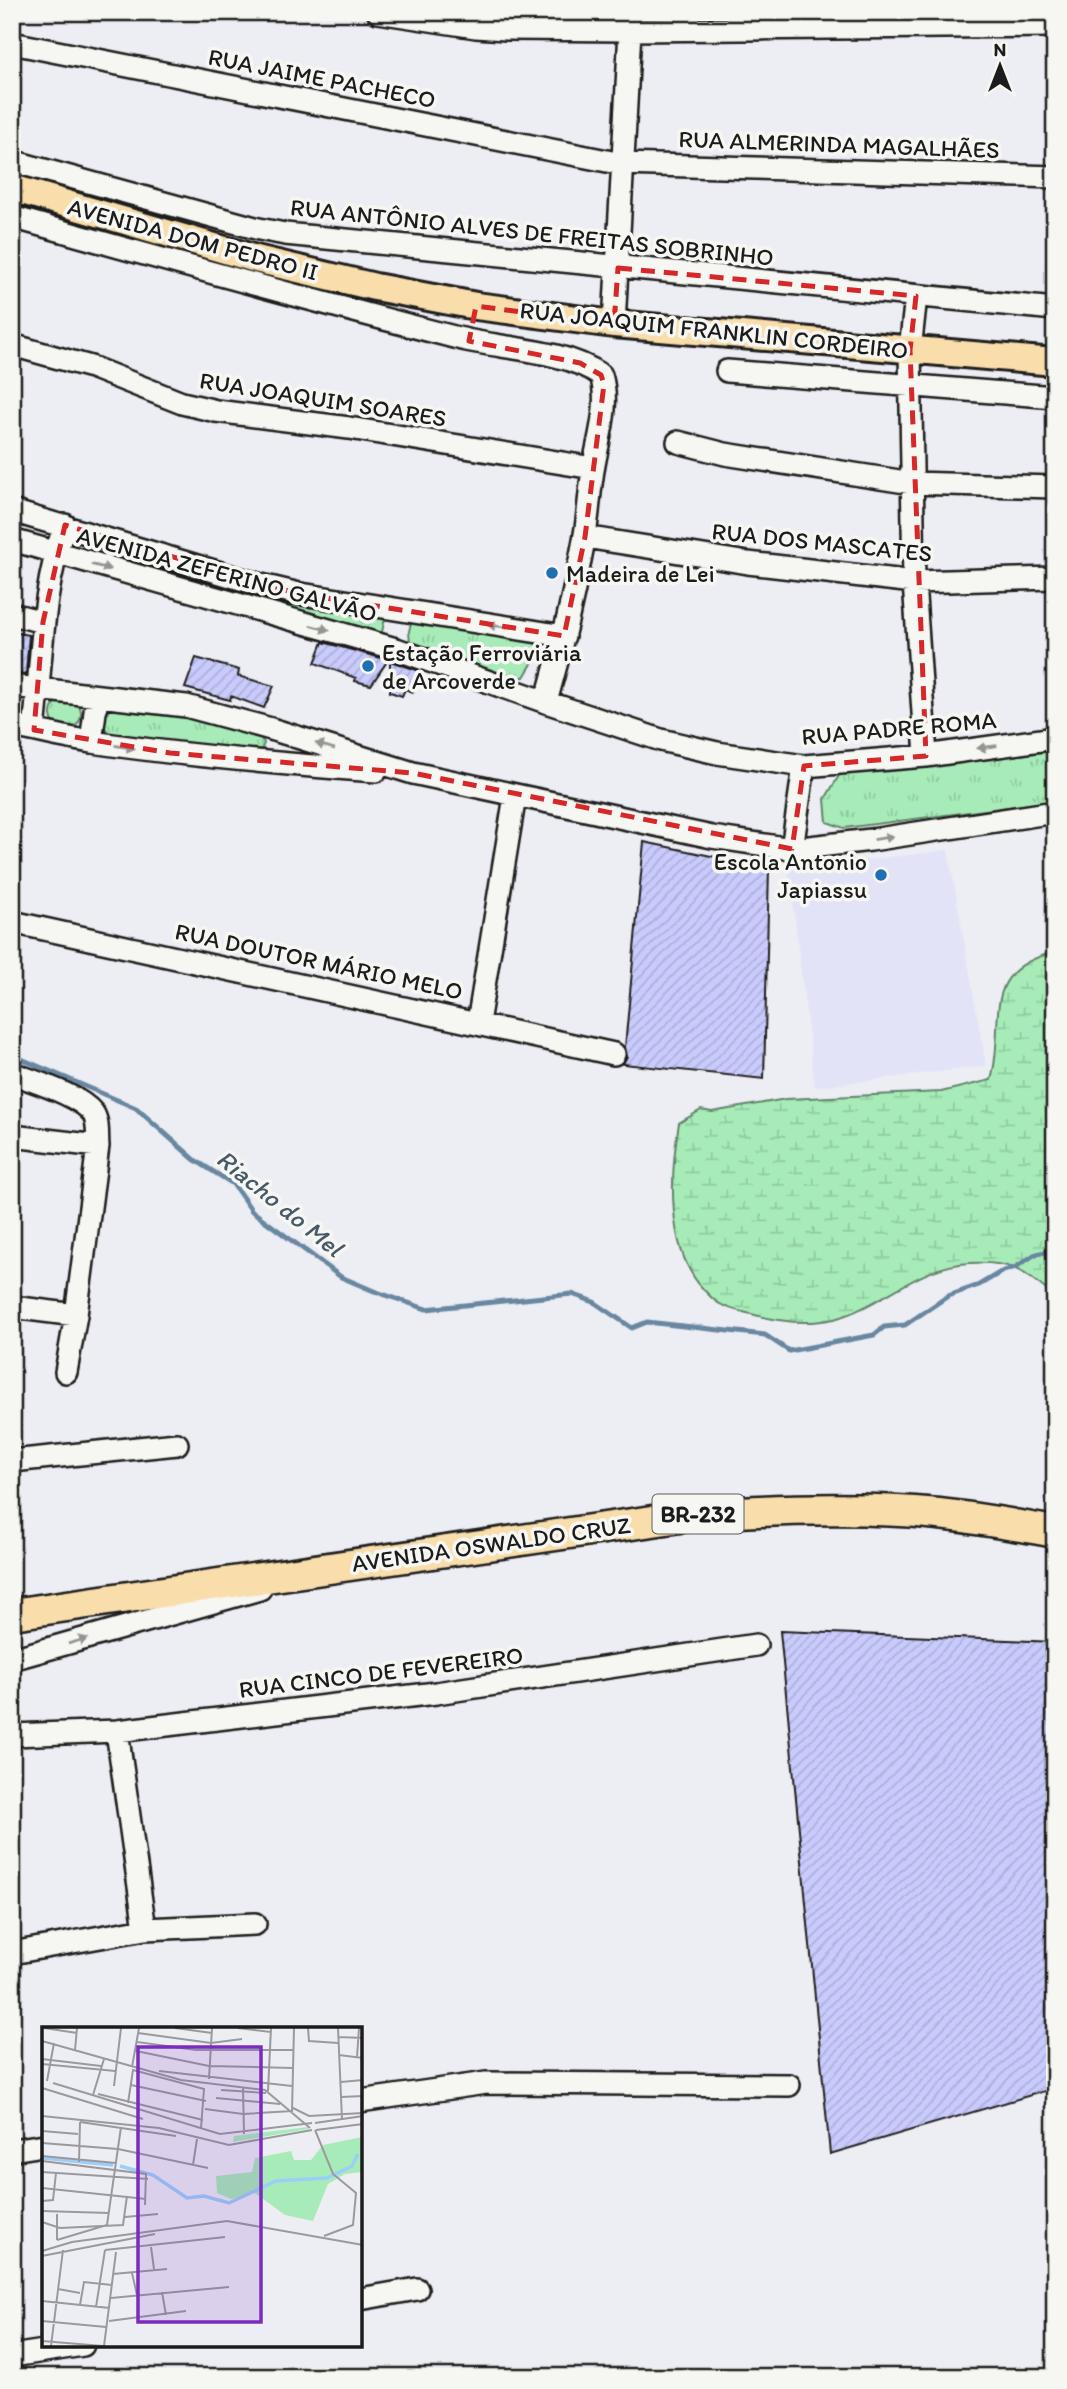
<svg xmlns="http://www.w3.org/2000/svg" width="1067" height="2389" font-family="Itim,sans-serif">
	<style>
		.built { fill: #e2e3f7 }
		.grass { fill: url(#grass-tufts); stroke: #62846a; stroke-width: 2 }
		.wetland { fill: url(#wetland-marsh); stroke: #62846a; stroke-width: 2 }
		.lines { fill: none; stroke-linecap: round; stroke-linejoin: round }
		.stream { stroke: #6887a0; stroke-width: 5 }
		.building { fill: url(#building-hatch); stroke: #1c1c1c; stroke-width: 2 }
		.minor-casing { stroke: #1c1c1c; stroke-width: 26 }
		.major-casing { stroke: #1c1c1c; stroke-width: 32 }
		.highway-casing { stroke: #1c1c1c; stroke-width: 35 }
		.minor { stroke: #f6f6f2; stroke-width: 21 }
		.major { stroke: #f9deab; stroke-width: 26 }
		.highway { stroke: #f9deab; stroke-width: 30 }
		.oneway { fill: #949492 }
		.marked { fill: none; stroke: #d62828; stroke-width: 5; stroke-dasharray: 14 9; stroke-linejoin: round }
		.poi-dot { fill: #1f6fb2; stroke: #f6f6f2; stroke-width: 2.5 }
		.labels { text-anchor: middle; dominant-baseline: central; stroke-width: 7; stroke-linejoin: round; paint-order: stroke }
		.shield { fill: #f6f6f2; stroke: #5d5d5c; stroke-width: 2 }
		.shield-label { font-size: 23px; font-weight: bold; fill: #1c1c1c }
		.street-label { font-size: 24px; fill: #1c1c1c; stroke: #f6f6f2 }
		.poi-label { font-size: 24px; fill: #1c1c1c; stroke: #f6f6f2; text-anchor: start }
		.water-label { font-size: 26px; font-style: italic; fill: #485a69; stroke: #f6f6f2 }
		.inset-river { fill: none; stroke: #9bcef8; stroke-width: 3.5 }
		.inset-road { fill: none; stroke: #99999e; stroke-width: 2 }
		.view { fill: #7b2cbf; fill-opacity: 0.15; stroke: #7b2cbf; stroke-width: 3.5 }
		.inset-edge { fill: none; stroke: #1c1c1c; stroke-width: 3.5 }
	</style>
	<defs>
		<pattern id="grass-tufts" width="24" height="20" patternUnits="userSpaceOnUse" patternTransform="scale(1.75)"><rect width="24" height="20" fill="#a7ecb8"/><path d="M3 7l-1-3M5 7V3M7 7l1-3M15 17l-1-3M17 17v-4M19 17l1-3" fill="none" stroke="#8fca9e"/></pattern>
		<pattern id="wetland-marsh" width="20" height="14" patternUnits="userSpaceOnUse" patternTransform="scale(1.75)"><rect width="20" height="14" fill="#a7ecb8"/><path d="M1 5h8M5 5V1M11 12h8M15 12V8" fill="none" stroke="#8fca9e"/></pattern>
		<pattern id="building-hatch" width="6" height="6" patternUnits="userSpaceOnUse" patternTransform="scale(1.75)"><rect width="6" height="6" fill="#c9cbfd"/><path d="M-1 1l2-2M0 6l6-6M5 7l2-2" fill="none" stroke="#acaed8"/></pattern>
	</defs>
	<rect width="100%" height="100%" fill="#ededf4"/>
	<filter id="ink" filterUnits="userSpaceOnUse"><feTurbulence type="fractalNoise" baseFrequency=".0143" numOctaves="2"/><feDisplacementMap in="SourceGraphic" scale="14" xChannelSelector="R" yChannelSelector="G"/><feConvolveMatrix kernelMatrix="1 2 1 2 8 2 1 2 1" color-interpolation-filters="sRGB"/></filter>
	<g filter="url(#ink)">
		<path class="built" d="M948,850l38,216 -171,21 -26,-217z"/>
		<path class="grass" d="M189,572l197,41 -5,24 -195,-60z
			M420,620l108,18 11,8 -6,16 -9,15h-14l-100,-33 -1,-13 2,-8z
			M51 714a15 15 0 1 1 30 0a15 15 0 1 1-30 0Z
			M111,708l68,4 78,20 7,11 -4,11 -147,-16 -8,-10 -1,-12z
			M1055,751v50l-211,27 -17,-6 -2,-23 15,-25z"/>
		<path class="wetland" d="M1055,952v345c-32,-26 -42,-36 -85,-34 -51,2 -88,43 -136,56 -27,6 -53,3 -79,-4 -11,-3 -25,-5 -35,-11 -6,-3 -11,-9 -16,-14 -38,-40 -34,-116 -25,-167l22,-13 11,2 74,-13 155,-7 50,-12c16,-57 -15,-109 64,-128z"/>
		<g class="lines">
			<path class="stream" d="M12,1055l124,53 59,52 38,24 19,27 89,66 33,14 52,18 146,-15 22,8 38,26 15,-6 118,13 24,16 85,-16 10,-8 21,-2 43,-29 31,-11 22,-13 15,-5 18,-12 21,-6"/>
		</g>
		<path class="building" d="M12,632l17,3 -3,39 -14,-1z
			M323,642l65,18 -17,25 -16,-4 1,-3 -41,-15z
			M196,658l43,12 -1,6 36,10 -10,22 -33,-12 -1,4 -45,-12z
			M390,661l30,10 -7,21 -8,-3 -3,7 -12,-4z
			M644,842l125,26 -5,211 -141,-15 4,-8 -2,-9z
			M780,1631l275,11v446l-225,66z"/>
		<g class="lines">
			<defs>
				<path id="minor" d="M378,12l98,15 30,2 123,1 426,-4
					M12,43l610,121 433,13
					M12,161l247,68 26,5 770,75
					M12,217c149,42 297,83 446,121 44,11 106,11 143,37 9,29 -2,61 -7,90 -5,25 -5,50 -10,75 -10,55 -23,109 -38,162
					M916,296l-6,54 4,232 12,174
					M614,324l17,-312
					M12,345l79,22 91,36 34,8 133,17 244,40
					M727,371l328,26
					M678,442l47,12 187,29 143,4
					M12,511l249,74 34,8 269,43
					M585,537l163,26 166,19 141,-4
					M12,540l384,109 150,53 115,38 56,13 87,13 122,-10 129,-18
					M12,614l31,8
					M12,686l174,20 85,23 142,44 299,64 80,12 79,-9 184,-28
					M12,726c27,5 53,12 80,16 94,14 189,22 284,29
					M34,730c8,-69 7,-139 31,-205
					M91,742l6,-45
					M792,849l12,-83
					M12,922l602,132
					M478,1023l37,-227
					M12,1073c22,9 66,21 81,40 6,9 4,23 5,33l-22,169 -10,57
					M12,1136l86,10
					M12,1307l64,8
					M12,1461l165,-17
					M12,1659l248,-70
					M117,1731l28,198
					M12,1735l105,-4 319,-38 320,-48
					M12,1953l133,-24 110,-5
					M360,2101l126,-18 303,2
					M12,2150l32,-5
					M360,2299l57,-10
					M12,2356l71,-11"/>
				<path id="major" d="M12,188l244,71 119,28 101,19 138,18 441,38"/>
				<path id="highway" d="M12,1614l682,-99c81,-6 164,-9 245,-1 38,4 77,11 116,18"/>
			</defs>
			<use href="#minor" class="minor-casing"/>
			<use href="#major" class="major-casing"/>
			<use href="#highway" class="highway-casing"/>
			<use href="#minor" class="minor"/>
			<use href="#major" class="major"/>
			<use href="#highway" class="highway"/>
		</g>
		<defs><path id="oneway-solid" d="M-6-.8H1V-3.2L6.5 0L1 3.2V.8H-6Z" transform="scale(1.75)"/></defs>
		<g class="oneway">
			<use href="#oneway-solid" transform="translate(101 567) rotate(15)"/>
			<use href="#oneway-solid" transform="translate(497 626) rotate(-171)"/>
			<use href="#oneway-solid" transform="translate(320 628) rotate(15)"/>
			<use href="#oneway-solid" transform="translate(325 746) rotate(-163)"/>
			<use href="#oneway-solid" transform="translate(125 747) rotate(9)"/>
			<use href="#oneway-solid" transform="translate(987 747) rotate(172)"/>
			<use href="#oneway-solid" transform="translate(884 838) rotate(-9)"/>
			<use href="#oneway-solid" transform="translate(78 1641) rotate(-16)"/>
		</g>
	</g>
	<path class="marked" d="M618,268l298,28 -6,54 16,406 -122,10 -12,83 -379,-76 -243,-20 -136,-23 9,-108 22,-97 230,68 269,43 21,-99 19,-153 -3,-9 -21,-12 -111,-22 7,-35 138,18z"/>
	<g class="poi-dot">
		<circle cx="552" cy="573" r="7"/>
		<circle cx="368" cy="666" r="7"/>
		<circle cx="881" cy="875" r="7"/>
	</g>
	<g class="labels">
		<rect class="shield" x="652.5" y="1494.5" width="91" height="39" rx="5"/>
		<g class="shield-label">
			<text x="698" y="1514">BR-232</text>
		</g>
		<g class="street-label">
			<text transform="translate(322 78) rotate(11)">RUA JAIME PACHECO</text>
			<text transform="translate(839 144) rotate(2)">RUA ALMERINDA MAGALHÃES</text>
			<text transform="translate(532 232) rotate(6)">RUA ANTÔNIO ALVES DE FREITAS SOBRINHO</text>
			<text transform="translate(193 239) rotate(15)">AVENIDA DOM PEDRO II</text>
			<text transform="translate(714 330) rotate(6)">RUA JOAQUIM FRANKLIN CORDEIRO</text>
			<text transform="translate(323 399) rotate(9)">RUA JOAQUIM SOARES</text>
			<text transform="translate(822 542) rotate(6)">RUA DOS MASCATES</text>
			<text transform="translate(227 574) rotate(15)">AVENIDA ZEFERINO GALVÃO</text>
			<text transform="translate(899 728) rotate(-5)">RUA PADRE ROMA</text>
			<text transform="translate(319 961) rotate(12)">RUA DOUTOR MÁRIO MELO</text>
			<text transform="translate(491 1544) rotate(-8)">AVENIDA OSWALDO CRUZ</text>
			<text transform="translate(381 1672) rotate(-7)">RUA CINCO DE FEVEREIRO</text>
		</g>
		<g class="poi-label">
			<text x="566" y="573">Madeira de Lei</text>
			<text x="382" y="652">Estação Ferroviária<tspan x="382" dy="28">de Arcoverde</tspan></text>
			<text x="867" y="861" text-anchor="end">Escola Antonio<tspan x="867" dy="28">Japiassu</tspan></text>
		</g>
		<g class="water-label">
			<text transform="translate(280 1203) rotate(39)">Riacho do Mel</text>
		</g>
	</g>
	<g transform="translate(42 2027)">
		<rect width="320" height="320" fill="#ededf4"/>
		<path d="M266,100l1,2 -76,13 1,-6z" fill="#a7ecb8"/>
		<path d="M320,110v35l-17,2 -17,10 -15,37 -28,-6 -30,-22 -24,6 -14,-6 -1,-17 36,-4 3,-14 36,-7 3,9h17l12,-15z" fill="#a7ecb8"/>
		<path class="inset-river" d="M0,131l71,7M78,139l33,9 34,23 17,-2 25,7 47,-22 51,-3 25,-12 6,-12"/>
		<path class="inset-road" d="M2,1l33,5M133,1l37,5M196,1l33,4M266,1l1,13 29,2M296,1l4,91M96,6l73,10 31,-4M296,10l25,1M0,14l139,39 84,10 45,38M95,15l59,8h97M33,23l2,-22M94,24l73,15 84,2M297,28l24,3M315,30l2,-29M0,32l59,7M0,37l73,7M90,40l7,-39M117,44l133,15M167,52l3,-51M5,54l7,-38M299,55l22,-2M11,56l167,51 92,-11M89,58l75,16M72,59l7,-58M201,60l1,47M0,61l101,31M179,63l45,3M226,64l3,-63M56,67l105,26M51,68l11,-36M299,70l22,-1M174,71l64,6M86,76l5,-33 71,19 -3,39M251,81l16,8 54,-3M163,82l38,5 49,-3 2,-83M0,89l117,12 70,17 83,-15M38,95l96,14M273,96l48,-7M273,103l18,44 23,19 -3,32 -29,11M274,103l47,-6M0,104l36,3M0,116l76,6 90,19M0,129l74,7M0,134l104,13 -1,31M37,135l1,-40M151,138l4,-26M0,145l106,7M0,161l104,11M0,174l11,-1 3,-27M0,184l67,2M83,190l33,-3M0,195l18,6 63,-3 4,-29M15,213l50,-15 14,-98M15,213v-26M109,220l3,22M63,223l120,-13M0,224l30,-9 155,-21 136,24M0,229l113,-22M90,246l5,22M71,247l54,-5M16,262l22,4M120,265l4,23M69,271l118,-11M0,274l68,7M38,278l4,-23 28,3M54,280l9,-57M0,294l64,6M67,294l77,-10M0,314l61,5M9,319l12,-96M62,319l12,-94"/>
		<path class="view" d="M96,20h123v275h-123z"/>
		<rect width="320" height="320" class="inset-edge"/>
	</g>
	<rect width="1067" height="2389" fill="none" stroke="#f6f6f2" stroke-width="42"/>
	<rect x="21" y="21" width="1025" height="2347" fill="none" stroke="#1c1c1c" stroke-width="2.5" filter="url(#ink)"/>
	<g transform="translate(1000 66)" stroke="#f6f6f2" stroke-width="5" paint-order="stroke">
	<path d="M0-5L12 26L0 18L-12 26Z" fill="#1c1c1c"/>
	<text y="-10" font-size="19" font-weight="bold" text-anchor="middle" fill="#1c1c1c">N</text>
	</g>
</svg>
